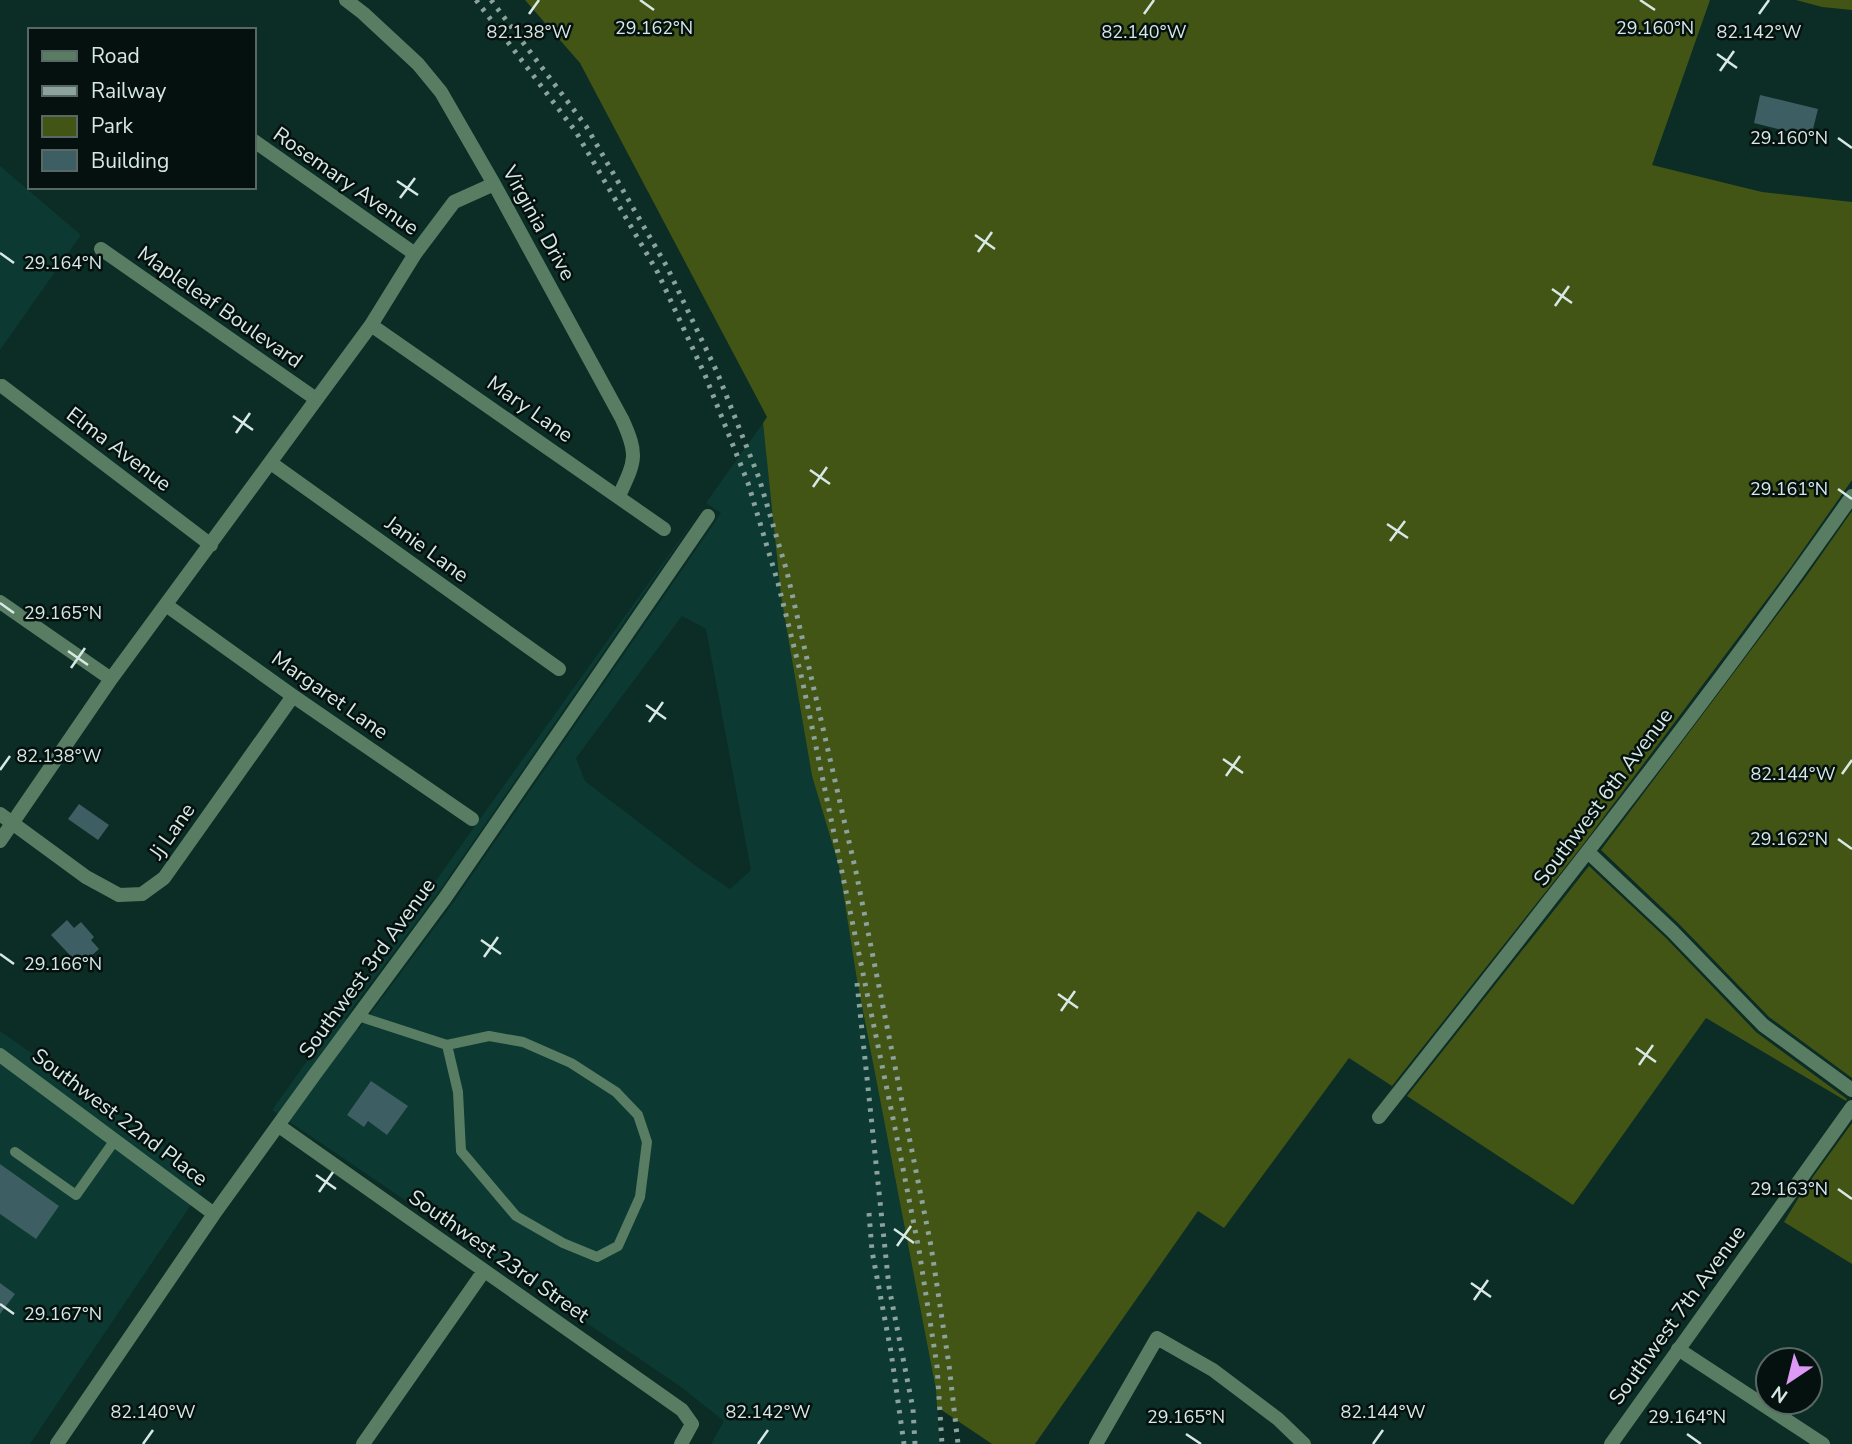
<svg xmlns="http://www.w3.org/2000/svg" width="1852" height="1444" font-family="'Nunito Sans',sans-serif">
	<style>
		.built { fill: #0c3932; fill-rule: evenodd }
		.green { fill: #425515 }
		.building { fill: #3d5e63 }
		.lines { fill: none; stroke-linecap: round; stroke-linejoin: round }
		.service { stroke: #597d62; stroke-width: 10 }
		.minor { stroke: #597d62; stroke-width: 14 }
		.tertiary { stroke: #597d62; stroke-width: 14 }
		.rail { stroke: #8ba29d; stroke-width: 5; stroke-dasharray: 3.5 7; stroke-linecap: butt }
		.ticks { fill: none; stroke: #d8e9e5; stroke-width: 2.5 }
		.labels { text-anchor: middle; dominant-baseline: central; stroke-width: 5; stroke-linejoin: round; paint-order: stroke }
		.street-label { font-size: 21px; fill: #d8e9e5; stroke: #05110f }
		.ticks-label { font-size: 18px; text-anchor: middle; fill: #d8e9e5; stroke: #05110f; stroke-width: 5; stroke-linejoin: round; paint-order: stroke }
	</style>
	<rect width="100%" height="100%" fill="#0c2c26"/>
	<path class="built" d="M0,166l81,69 -81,115z
		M763,423l18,173 31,180 27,90 18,114 79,410 4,54h-229l13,-23 -43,-34 -409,-277zM706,503l15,10 -269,391 -93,125 -14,-11 93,-125zM682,616l24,13 45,241 -21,19 -34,-23 -111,-85 -9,-23z
		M0,1031l209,147 -179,266h-30z"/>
	<path class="green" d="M525,0h1185l-58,165 110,27 90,10v278l-61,87 -209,279 -190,240 -43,-28 -125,170 -26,-17 -163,233h-43l-55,-37 -1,-17 -79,-410 -18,-114 -27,-90 -31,-180 -18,-173 4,-6 -187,-354z
		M1796,0h56v10l-30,-3z
		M1852,511v567l-83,-61 -90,-93 -78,-74 204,-272z
		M1589,866l77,72 90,94 91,67 -1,2 -140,-83 -133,187 -166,-109z
		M1852,1123v141l-68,-42 18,-30z"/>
	<path class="building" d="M1760,95l58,14 -7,28 -57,-14z
		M79,804l30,21 -11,15 -30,-21z
		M67,920l7,8 7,-6 13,15 -3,3 8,9 -19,17 -29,-31z
		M371,1081l37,25 -21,29 -19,-14 -4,6 -17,-12z
		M0,1164l59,42 -23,33 -36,-25z
		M0,1283l15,11 -15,20z"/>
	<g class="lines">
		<path class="service" d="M358,1016l89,29 11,47 3,59 55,65 47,27 34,14 21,-11 22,-49 7,-55 -9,-27 -22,-23 -45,-29 -48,-21 -34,-6 -42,9
			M15,1152l61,43 39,-55"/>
		<path class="minor" d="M346,0l17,13 55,51 23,28 53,92 128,235c17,37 13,42 -3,77
			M254,141l161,113
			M101,249l215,150
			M371,325l293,204
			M2,386l209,159
			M271,463l288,206
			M0,602l111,77
			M166,605l127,91 179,123
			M0,814l86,63 33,18 23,-1 22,-16 129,-182
			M0,841l111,-162 260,-354 44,-71 39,-52 40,-18
			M1588,852l84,79 91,94 89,65
			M0,1055l214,159
			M1379,1117c161,-204 324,-408 473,-621
			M279,1126l403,284 10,14 -11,20
			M1678,1349l145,95
			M57,1444l157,-230 101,-140 130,-176 263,-382
			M363,1444l121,-173
			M1096,1444l61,-106 56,32 65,49 26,25"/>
		<path class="tertiary" d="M1611,1444l241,-337"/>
		<path class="rail" d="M476,0l100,132 82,141 47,102 43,108 30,100 24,96 93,449 24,122 18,116 5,78
			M491,0l95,126 81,141 50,105 42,106 28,94 69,300 75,374 18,119 9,79
			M857,983l32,304 24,122 2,35
			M869,1213l3,38 19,101 13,92"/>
	</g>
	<path class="ticks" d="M640,0l14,10M1640,0l15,10M529,14l10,-14M1144,14l10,-14M1759,14l10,-14M1717,54l20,14M1720,71l14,-20M1838,138l14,10M397,181l21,14M400,198l15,-20M975,235l20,14M978,252l14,-20M0,253l14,10M1552,289l20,14M1555,306l14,-20M233,416l20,14M236,433l14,-20M810,470l20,14M813,487l14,-20M1838,489l14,10M1387,524l21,14M1390,541l15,-20M0,603l14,10M68,651l20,14M71,668l14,-20M646,705l20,14M649,722l14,-20M1223,759l20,14M0,770l10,-14M1842,774l10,-14M1226,776l14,-20M1838,839l14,10M481,940l20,14M0,954l14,10M484,957l14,-20M1058,994l20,14M1061,1011l14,-20M1636,1048l20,14M1639,1065l14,-20M316,1175l20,14M1838,1189l14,10M319,1192l14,-20M894,1229l20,14M897,1246l14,-20M1471,1283l20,14M1474,1300l14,-20M0,1304l14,10M1186,1434l15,10M1687,1434l14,10M143,1444l10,-14M758,1444l10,-14M1373,1444l10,-14"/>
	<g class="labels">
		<g class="street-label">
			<text transform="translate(346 181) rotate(35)">Rosemary Avenue</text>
			<text transform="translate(539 223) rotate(61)">Virginia Drive</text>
			<text transform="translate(220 307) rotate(35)">Mapleleaf Boulevard</text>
			<text transform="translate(530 409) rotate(35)">Mary Lane</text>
			<text transform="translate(119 449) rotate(37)">Elma Avenue</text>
			<text transform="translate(427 549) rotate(36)">Janie Lane</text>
			<text transform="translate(330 695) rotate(35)">Margaret Lane</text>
			<text transform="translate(1603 797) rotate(-53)">Southwest 6th Avenue</text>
			<text transform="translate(172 831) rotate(-55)">Jj Lane</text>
			<text transform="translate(367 968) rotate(-54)">Southwest 3rd Avenue</text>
			<text transform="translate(120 1117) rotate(37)">Southwest 22nd Place</text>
			<text transform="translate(499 1256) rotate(35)">Southwest 23rd Street</text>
			<text transform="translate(1677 1315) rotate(-54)">Southwest 7th Avenue</text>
		</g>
	</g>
	<g class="ticks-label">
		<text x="654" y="34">29.162°N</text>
		<text x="1655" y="34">29.160°N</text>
		<text x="529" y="38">82.138°W</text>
		<text x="1144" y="38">82.140°W</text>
		<text x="1759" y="38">82.142°W</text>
		<text x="1789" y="144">29.160°N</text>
		<text x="63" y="269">29.164°N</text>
		<text x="1789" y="495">29.161°N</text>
		<text x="63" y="619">29.165°N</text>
		<text x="59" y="762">82.138°W</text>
		<text x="1793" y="780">82.144°W</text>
		<text x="1789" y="845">29.162°N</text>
		<text x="63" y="970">29.166°N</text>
		<text x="1789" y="1195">29.163°N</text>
		<text x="63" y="1320">29.167°N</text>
		<text x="153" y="1418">82.140°W</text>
		<text x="768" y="1418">82.142°W</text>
		<text x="1383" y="1418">82.144°W</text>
		<text x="1186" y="1423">29.165°N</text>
		<text x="1687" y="1423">29.164°N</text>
	</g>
	<rect x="28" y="28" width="228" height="161" fill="#05110f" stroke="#596765" stroke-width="2"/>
	<rect x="42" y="51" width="35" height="10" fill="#597d62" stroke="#596765" stroke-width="2"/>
	<text x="91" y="63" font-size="21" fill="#d8e9e5">Road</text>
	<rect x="42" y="86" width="35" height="10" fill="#8ba29d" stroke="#596765" stroke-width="2"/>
	<text x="91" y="98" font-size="21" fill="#d8e9e5">Railway</text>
	<rect x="42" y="116" width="35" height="21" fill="#425515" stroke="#596765" stroke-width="2"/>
	<text x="91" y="133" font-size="21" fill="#d8e9e5">Park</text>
	<rect x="42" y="150" width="35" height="21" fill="#3d5e63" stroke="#596765" stroke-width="2"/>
	<text x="91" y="168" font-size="21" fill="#d8e9e5">Building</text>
	<g transform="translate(1789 1381) rotate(215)"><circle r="33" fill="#05110f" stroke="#596765" stroke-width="2"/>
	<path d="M0-5L12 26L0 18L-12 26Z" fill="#dd99f3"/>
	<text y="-10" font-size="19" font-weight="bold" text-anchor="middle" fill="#d8e9e5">N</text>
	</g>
</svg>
